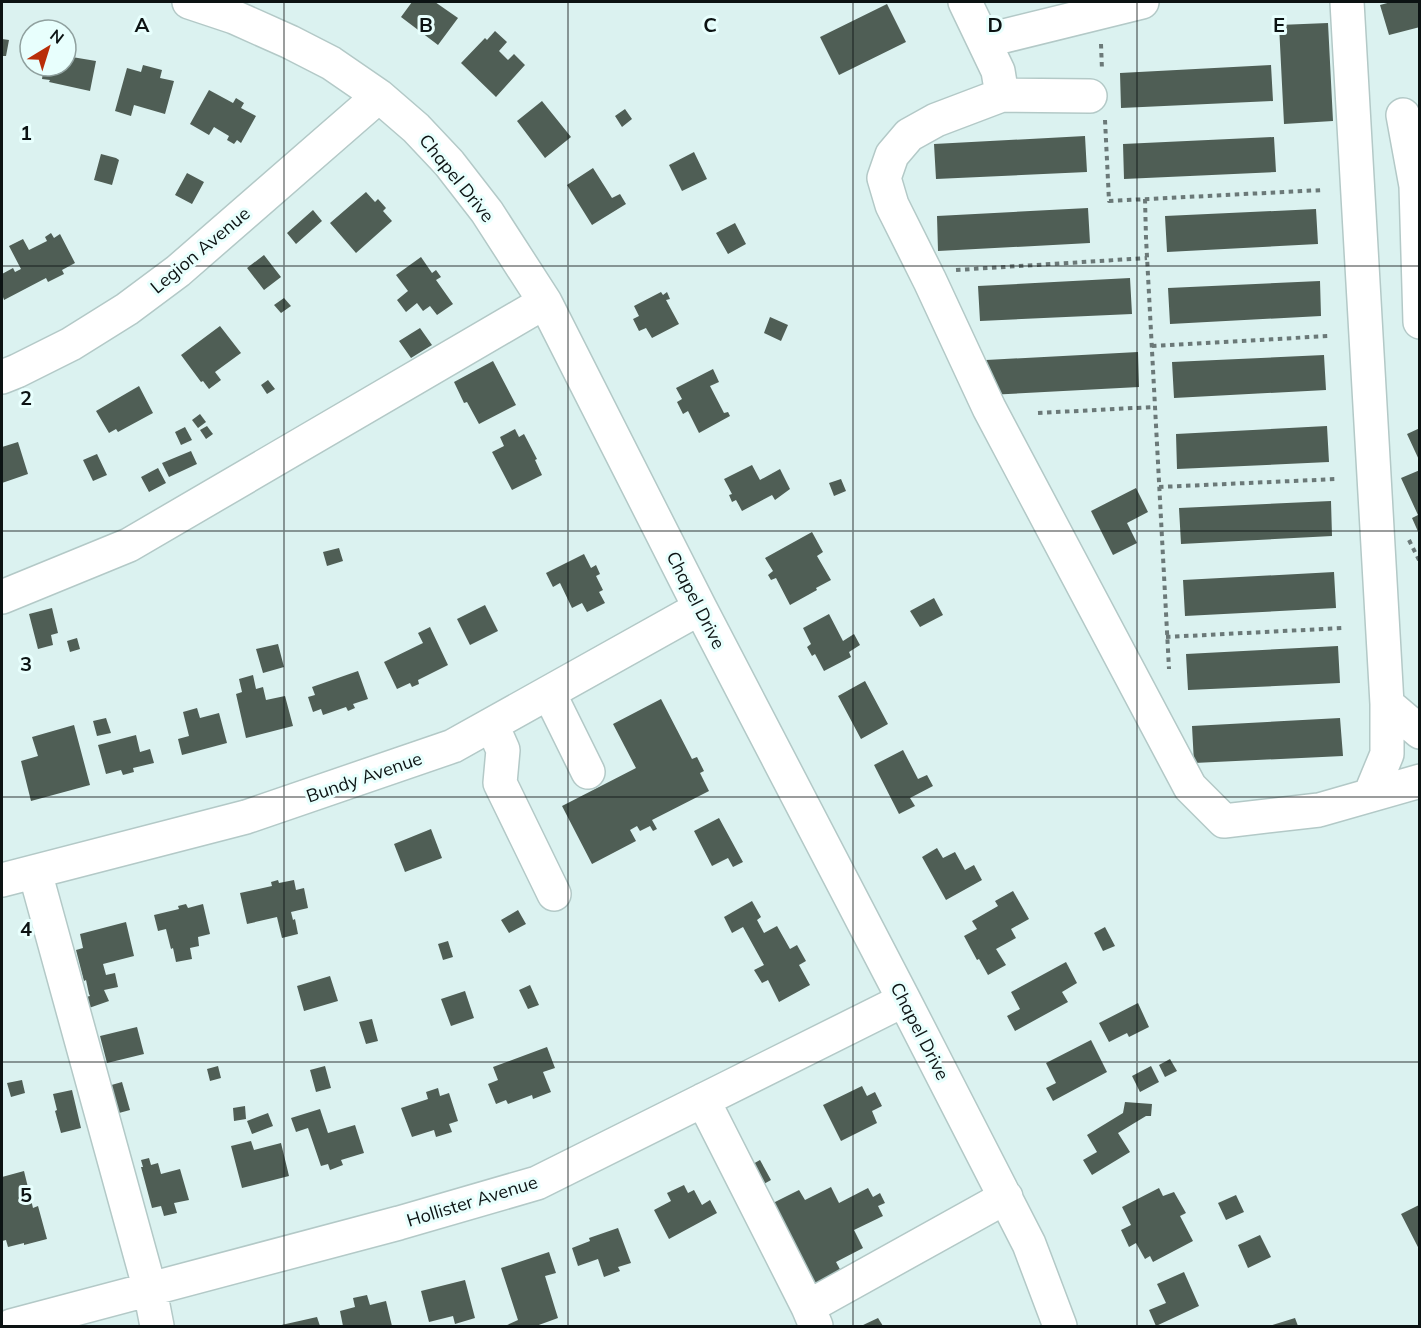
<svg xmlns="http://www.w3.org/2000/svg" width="1421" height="1328" font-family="Mulish,sans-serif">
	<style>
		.building { fill: #4f5e55 }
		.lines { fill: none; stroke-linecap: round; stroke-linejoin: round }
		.minor-casing { stroke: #b3c9c7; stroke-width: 36 }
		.path { stroke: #6b7978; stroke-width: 4; stroke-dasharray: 4.5 4.5; stroke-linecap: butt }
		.minor { stroke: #fff; stroke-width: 33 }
		.grid { fill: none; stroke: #0c1313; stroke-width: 1.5; stroke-opacity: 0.55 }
		.labels { text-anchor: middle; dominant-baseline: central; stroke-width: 6; stroke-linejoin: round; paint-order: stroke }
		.street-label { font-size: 18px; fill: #0c1313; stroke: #e8fffd }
		.grid-label { font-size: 20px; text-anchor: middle; font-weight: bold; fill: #0c1313; stroke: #e8fffd; stroke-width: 6; stroke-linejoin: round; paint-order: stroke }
	</style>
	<rect width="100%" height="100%" fill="#dbf2f0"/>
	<path class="building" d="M412,2h23l23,16 -20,27 -37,-28z
		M1391,2h29v25l-31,8 -9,-30z
		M887,4l19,38 -67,33 -19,-38z
		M1328,23l5,98 -49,3 -5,-99z
		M495,31l12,11 -8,9 9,9 6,-6 11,11 -29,32 -35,-34 24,-25 2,2z
		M2,39l7,1 -3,16h-4z
		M66,56l30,5 -6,30 -41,-9 1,-2 -8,-1 2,-13h22z
		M143,65l19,5 -2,8 14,3 -9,33 -31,-9 -3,11 -16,-5 12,-43 14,4z
		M1271,65l2,36 -152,7 -1,-35z
		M209,90l24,13 3,-5 8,5 -3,5 15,8 -15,27 -4,-3 -3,4 -7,-4 2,-4 -15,-9 -5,8 -19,-11z
		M542,101l29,36 -26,21 -28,-37z
		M625,109l7,10 -10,8 -7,-11z
		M1085,136l2,36 -151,7 -2,-35z
		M1274,137l2,35 -152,7 -1,-35z
		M694,152l13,27 -25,12 -13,-26z
		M101,154l15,4 3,2 -7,25 -18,-5z
		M593,168l19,30 8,-4 6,10 -34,21 -25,-40z
		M187,173l17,9 -12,22 -17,-9z
		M366,192l9,10 3,-3 8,9 -3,3 9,10 -36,32 -26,-30z
		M1088,208l2,35 -152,8 -1,-35z
		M1316,209l2,35 -151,8 -2,-36z
		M313,210l9,11 -26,23 -9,-11z
		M735,223l11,21 -18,10 -12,-21z
		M51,233l3,5 6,-4 15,29 -13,7 2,4 -16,8 -2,-4 -42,22 -2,-6v-20l11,-6 2,4 6,-3 -12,-23 14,-7 6,11 18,-9 -2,-4z
		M264,255l17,22 -17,13 -17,-22z
		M421,257l11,16 4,-3 5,7 -5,3 17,24 -16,11 -7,-9 -7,5 -6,-8 -11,9 -9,-12 11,-9 -12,-16z
		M1130,278l2,36 -152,7 -2,-35z
		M1320,281l1,35 -151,8 -2,-36z
		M661,292l2,3 4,-3 3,7 -4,1 13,24 -27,14 -6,-10 -7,3 -6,-12 6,-3 -5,-10z
		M284,298l7,8 -10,7 -7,-8z
		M770,317l18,8 -7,16 -17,-8z
		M220,326l21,27 -26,19 6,8 -12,9 -6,-8 -2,1 -20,-27z
		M420,328l12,17 -21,13 -12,-17z
		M1138,352l1,35 -151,8 -2,-35z
		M1324,355l2,35 -152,8 -2,-36z
		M493,361l23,44 -37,19 -12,-22 -3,1 -10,-21z
		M713,369l6,13 -9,4 14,27 4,-1 2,4 -31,17 -11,-22 -5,3 -6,-12 5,-3 -6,-11z
		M268,380l7,9 -8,5 -6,-9z
		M139,386l14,27 -35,19 -2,-3 -7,4 -13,-22z
		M200,414l6,8 -8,6 -6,-8z
		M207,426l6,8 -7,5 -6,-9z
		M1327,426l2,36 -152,7 -1,-35z
		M185,427l7,13 -11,5 -6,-13z
		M1420,428v34l-13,-28z
		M515,429l4,8 5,-3 13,25 -2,1 7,15 -30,15 -20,-38 12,-6 -4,-9z
		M18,442l10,32 -26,9v-36z
		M191,451l6,13 -28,13 -7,-14z
		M97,454l10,21 -14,6 -10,-21z
		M752,465l8,15 20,-11 10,20 -15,11 -3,-5 -30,16 -6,-11 -4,2 -3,-7 3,-1 -8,-15z
		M158,468l8,15 -17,9 -8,-15z
		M1420,470v66l-8,-18 6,-3 -17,-37z
		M841,479l5,12 -12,5 -5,-13z
		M1136,488l12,24 -21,11 10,20 -24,12 -22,-44z
		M1331,501l1,35 -151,8 -2,-36z
		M812,532l11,20 -6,4 14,24 -15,8 1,2 -27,15 -14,-27 -5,2 -3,-5 5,-4 -8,-13z
		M339,548l4,13 -16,5 -4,-14z
		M584,554l7,14 5,-3 4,9 -4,2 7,14 -4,2 6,11 -18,9 -5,-9 -10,5 -12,-25 -7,4 -7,-14z
		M1334,572l2,36 -151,8 -2,-36z
		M934,598l9,17 -23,12 -10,-16z
		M485,605l13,26 -28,14 -13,-26z
		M52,608l6,25 -7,2 2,10 -15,4 -9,-35z
		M829,614l14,27 11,-7 6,11 -11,7 2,5 -27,14 -9,-17 -3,2 -5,-9 4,-3 -8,-16z
		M430,627l18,38 -30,15 1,4 -7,3 -2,-4 -13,6 -13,-27 39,-19 -5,-10z
		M77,638l3,11 -10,3 -3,-11z
		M278,644l6,23 -21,6 -7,-24z
		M1338,646l2,37 -152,7 -2,-36z
		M358,671l10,28 -15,5 2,4 -7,3 -2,-4 -23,8 -2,-6 -8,3 -5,-15 7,-2 -3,-8z
		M253,675l3,14 7,-2 3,13 19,-4 8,30 -47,12 -10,-44 6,-2 -3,-13z
		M865,681l23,43 -27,15 -23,-43z
		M661,699l31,60 5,-2 7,14 -4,2 9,18 -57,29 5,9 -4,2 -3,-5 -10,5 -3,-5 -7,4 6,11 -44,23 -30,-58 74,-38 -23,-44z
		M197,708l3,10 19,-5 8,30 -45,12 -4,-16 11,-3 -6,-24z
		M106,718l5,15 -14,3 -4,-15z
		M1340,718l3,38 -149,7 -2,-37z
		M74,725l16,60 -59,16 -10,-40 17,-5 -6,-19z
		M136,735l4,17 10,-3 4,14 -21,5 1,4 -11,3 -2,-5 -15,4 -8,-29z
		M903,750l15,29 9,-4 6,11 -23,12 5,8 -16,8 -25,-49z
		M719,818l24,44 -10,5 -5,-9 -16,8 -18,-35z
		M431,829l11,29 -37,14 -11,-28z
		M937,848l6,10 12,-6 10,18 9,-5 8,15 -36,20 -24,-43z
		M278,880l1,3 15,-3 2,10 8,-2 4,20 -17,4 2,8 2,-1 3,15 -16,4 -5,-21 -30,7 -7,-31 32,-7 -1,-4z
		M1013,891l16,28 -18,10 5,9 -20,11 10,16 -18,10 -9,-16 -2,1 -13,-24 13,-7 -5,-8 26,-15 -3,-5z
		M752,901l9,16 -4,3 7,13 13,-7 13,23 7,-4 9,16 -7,4 11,20 -31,17 -11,-22 -6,3 -8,-13 10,-5 -21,-38 -11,6 -8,-16z
		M186,904l2,4 15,-4 7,30 -12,3 1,9 -9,2 2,11 -16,3 -3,-14 -2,1 -5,-20 -8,2 -4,-16 25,-6 -1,-3z
		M518,910l8,14 -17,9 -8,-13z
		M126,922l8,34 -31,8 3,11 9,-2 3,14 -14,3 5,11 -20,7 -3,-11 4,-1 -1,-2 -3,-14 -2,1 -8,-31 7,-2 -3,-14z
		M1105,927l10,19 -12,5 -9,-18z
		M448,941l5,16 -10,3 -5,-16z
		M1066,962l11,21 -15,9 6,10 -53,29 -8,-15 13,-7 -9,-17z
		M330,976l8,25 -34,10 -7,-25z
		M530,985l9,20 -11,4 -9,-19z
		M465,991l9,27 -23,8 -10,-27z
		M1138,1003l11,24 -20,10 -2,-4 -18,9 -10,-19z
		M372,1019l6,22 -12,3 -7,-22z
		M137,1027l7,27 -37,9 -7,-27z
		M1091,1040l16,32 -54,29 -7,-13 10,-5 -10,-20z
		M547,1047l8,21 -12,4 8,20 -18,7 -1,-4 -24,9 -2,-4 -10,4 -8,-20 10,-4 -5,-13z
		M1170,1059l7,12 -12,6 -6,-12z
		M218,1066l3,12 -11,3 -3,-12z
		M325,1066l6,22 -15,4 -6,-22z
		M1151,1066l8,16 -19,10 -8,-16z
		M22,1080l3,13 -14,4 -4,-14z
		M122,1082l8,28 -22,6 -7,-28z
		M862,1086l5,10 8,-4 7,14 -10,5 5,12 -36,18 -18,-36z
		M438,1088l2,8 9,-3 9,28 -9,3 3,8 -16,5 -2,-7 -22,7 -11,-29 27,-9 -2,-7z
		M72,1090l9,38 -20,5 -6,-22 2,-1 -4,-16z
		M1125,1102l27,2 -1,12h-5l-28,17 12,19 -38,23 -9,-15 14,-8 -10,-17 36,-22z
		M245,1106l1,13 -12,2 -1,-13z
		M320,1109l8,24 27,-8 9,28 -23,7 2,5 -13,5 -2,-6 -7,2 -13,-38 -12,4 -5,-14z
		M268,1113l5,13 -21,8 -5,-13z
		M251,1141l3,9 27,-7 8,33 -47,12 -11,-42z
		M149,1158l2,7 7,-2 3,11 19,-5 9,31 -15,3 3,10 -13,3 -3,-10 -9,2 -11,-41h2l-2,-7z
		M760,1160l11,20 -18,10 -11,-20z
		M24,1171l9,37 5,-2 9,33 -23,6v-2l-16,4 -2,-7 -4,1v-64z
		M684,1185l4,8 6,-3 8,15 8,-5 7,13 -48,26 -15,-29 17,-9 -4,-8z
		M831,1187l8,16 29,-15 5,9 7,-4 5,10 -7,3 5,10 -29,14 9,18 -27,14 6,11 -28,14 -43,-83 28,-14 6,10z
		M1159,1188l4,8 11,-4 12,21 -6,3 13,25 -40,21 -3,-6 -5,3 -9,-16 -7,4 -8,-17 10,-5 -9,-18z
		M1236,1195l8,17 -18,8 -8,-17z
		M1419,1205l1,2v44l-19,-37z
		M618,1228l13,35 -13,4 2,4 -16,6 -6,-18 -20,7 -6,-18 18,-7 -1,-3z
		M1260,1235l11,22 -23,11 -10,-23z
		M549,1252l7,21 -11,3 13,42 -22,8h-31l13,-6 -17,-52z
		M1184,1272l15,34 -43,20 -7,-16 17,-7 -9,-19z
		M465,1280l10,38 -20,6 -2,-8 -24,6 -8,-31z
		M367,1295l3,10 16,-4 6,25h-49l-3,-15 15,-4 -2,-9z
		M317,1317l3,9h-43z
		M878,1318l5,8h-22z
		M1295,1318l3,8h-29z"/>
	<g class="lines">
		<defs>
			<path id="minor" d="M189,2l45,15 56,25 41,21 48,33 37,32 33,35 38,49 58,90 155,306 204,392 125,244 31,82
				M965,2l33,69 4,24 -66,25 -27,15 -17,20 -8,23 8,27 38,76 59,127 201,379 34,34 95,-11 101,-29
				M1347,2l40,702
				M984,41l158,-39
				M1002,95l88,1
				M1403,115l13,71 4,136
				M2,377l15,-6 54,-27 56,-35 51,-38 201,-175
				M2,597l127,-52 416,-243
				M549,693l39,79
				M492,725l11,25 -3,33 54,111
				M1370,795l17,-41v-50l33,28
				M35,872l115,418 7,36
				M2,880l244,-63 207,-71 247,-138
				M703,1100l105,207
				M11,1326l388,-103 138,-40 367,-183
				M816,1326l-8,-19 198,-110"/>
		</defs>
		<use href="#minor" class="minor-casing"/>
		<path class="path" d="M1101,44l1,26
			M1105,120l4,81 214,-11
			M1145,199l1,39 23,431
			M956,270l191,-12
			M1152,346l177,-10
			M1038,413l116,-6
			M1159,487l178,-8
			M1409,540l11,22
			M1166,637l177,-9"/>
		<use href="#minor" class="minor"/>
	</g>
	<path class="grid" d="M284,2v1324M568,2v1324M853,2v1324M1137,2v1324M2,266h1418M2,531h1418M2,797h1418M2,1062h1418"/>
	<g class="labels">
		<g class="street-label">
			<text transform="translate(457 178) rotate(51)">Chapel Drive</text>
			<text transform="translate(200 250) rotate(-40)">Legion Avenue</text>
			<text transform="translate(696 600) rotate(63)">Chapel Drive</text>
			<text transform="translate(364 777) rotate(-19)">Bundy Avenue</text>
			<text transform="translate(920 1031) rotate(63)">Chapel Drive</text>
			<text transform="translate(472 1201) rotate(-17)">Hollister Avenue</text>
		</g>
	</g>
	<g class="grid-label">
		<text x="142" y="32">A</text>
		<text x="426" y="32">B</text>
		<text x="710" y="32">C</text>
		<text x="995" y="32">D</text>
		<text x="1279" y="32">E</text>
		<text x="26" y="140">1</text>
		<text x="26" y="405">2</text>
		<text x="26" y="671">3</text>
		<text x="26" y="936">4</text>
		<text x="26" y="1202">5</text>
	</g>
	<rect width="1421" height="1328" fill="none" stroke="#0c1313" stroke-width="6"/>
	<g transform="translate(48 48) rotate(38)"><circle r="28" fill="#e8fffd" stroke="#90a19f" stroke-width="1.5"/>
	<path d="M0-4.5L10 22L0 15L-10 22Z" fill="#b92e09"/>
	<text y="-9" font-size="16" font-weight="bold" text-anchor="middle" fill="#0c1313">N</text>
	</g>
</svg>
